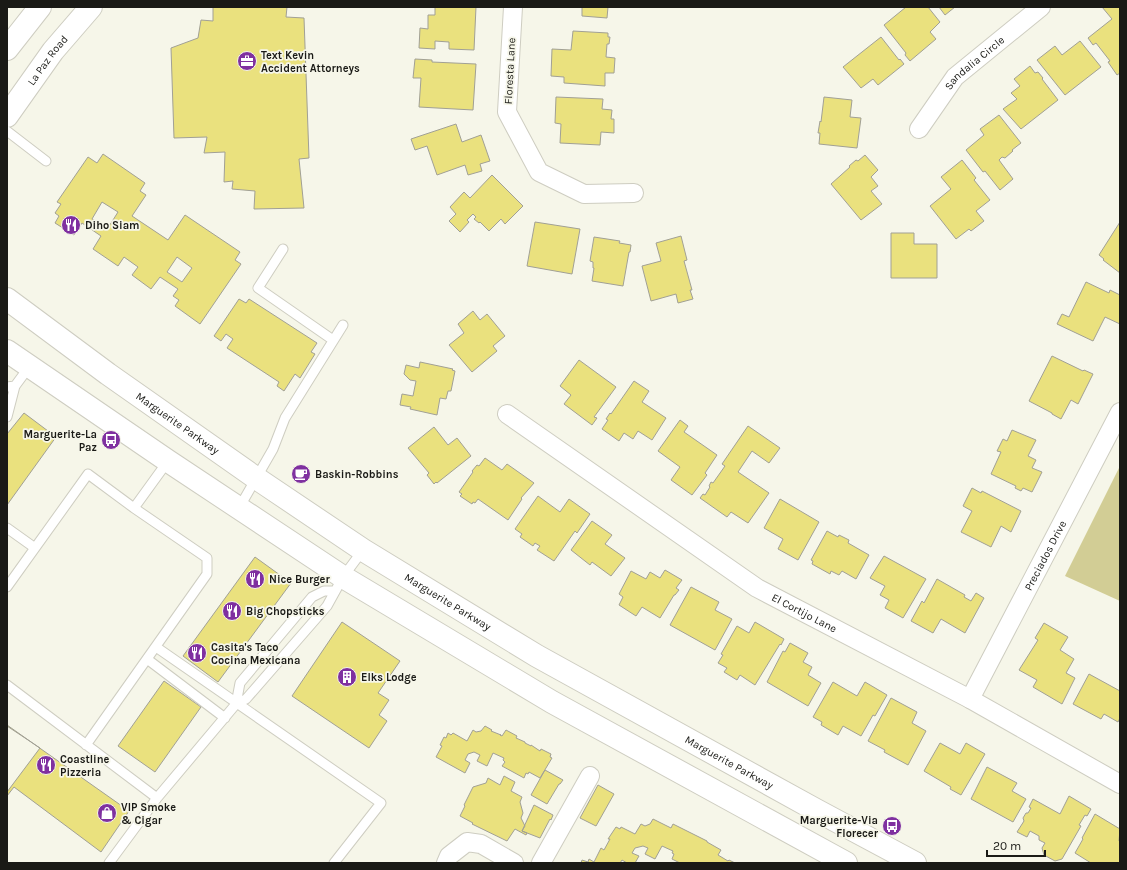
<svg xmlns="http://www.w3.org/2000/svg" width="1127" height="870" font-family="Karla,sans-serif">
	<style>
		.green { fill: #d2cd95 }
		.building { fill: #eae17e; stroke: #a1a095; fill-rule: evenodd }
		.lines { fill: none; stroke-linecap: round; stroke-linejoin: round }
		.service-casing { stroke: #cecdc1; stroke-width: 11 }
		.minor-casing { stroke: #cecdc1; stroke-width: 20 }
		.primary-casing { stroke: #cecdc1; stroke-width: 24 }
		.service { stroke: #fff; stroke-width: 9 }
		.minor { stroke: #fff; stroke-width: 18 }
		.primary { stroke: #fff; stroke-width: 22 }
		.labels { text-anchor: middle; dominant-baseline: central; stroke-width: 3.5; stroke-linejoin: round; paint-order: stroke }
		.poi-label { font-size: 11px; font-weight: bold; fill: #1a1a16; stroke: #f6f6e9; text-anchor: start }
		.street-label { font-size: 11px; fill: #1a1a16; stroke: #f6f6e9 }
	</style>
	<rect width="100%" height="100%" fill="#f6f6e9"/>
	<path class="green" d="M1120,466v135l-55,-25z"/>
	<path class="building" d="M213,7h74l-1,10 18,1 5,140 -10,1 5,49 -50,1 1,-18 -23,-2 1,-8 -9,1 1,-30 -21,1 3,-16 -33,1 -3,-90 27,-10 3,-18 12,1z
		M435,7h41l-2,43 -25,-1v-7l-14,-1v8l-16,-1 1,-20 8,1v-14h7z
		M582,7h26l-1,11 -25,-2z
		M906,7h22l12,15 -10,10 6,7 -26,22 -5,-6 1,-2 -22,-28z
		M939,7h16l-10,8z
		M1102,7h18v66l-3,2 -9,-13 2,-1 -14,-18 -3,2 -5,-7 24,-19z
		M573,31l35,2v4h2l-1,7h-2l-1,13 9,1 -1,15h-9v13l-41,-3v-6l-13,-1 1,-27 19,1z
		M881,37l18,23 1,-1 4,5 -26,21 -5,-6 -12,9 -18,-21z
		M1080,41l21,26 -36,28 -28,-35 18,-14 7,9z
		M415,59l17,1v2l44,2 -3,46 -54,-3 2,-29h-8z
		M1030,66l5,7 3,-1 5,6 -1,1 16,21 -37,29 -18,-20 14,-10 -6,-6 9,-7 -6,-7z
		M556,97l47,2 -1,10 10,1 -1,9h3v14l-13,-1 -1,13 -40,-2 1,-19 -6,-1z
		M824,97l28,3 -2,17 11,1 -4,30 -38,-4 1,-11h-2l2,-12 1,1z
		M999,115l22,28 -9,7 1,1 -8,7 -3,-1 -3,3 14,19 -13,11 -15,-19 -2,1 -17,-22 18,-15 -4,-6z
		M456,124l6,18 19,-7 9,26 -10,3 2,7 -14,4 -3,-10 -28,10 -10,-29 -12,4 -4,-11z
		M103,154l42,29 -5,8 6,4 -14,21 36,24 17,-25 55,37 -5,8 6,4 -41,60 -25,-18 4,-6 -6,-4 5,-7 -18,-12 -9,12 -19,-14 6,-8 -14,-10 -6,9 -25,-17 8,-13 -19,-13 -8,12 -19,-12 4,-7 -4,-3 6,-9 -4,-2 31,-45 9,6zM102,202l16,10 -10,16 -16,-9zM177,257l15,11 -10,14 -15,-10z
		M865,155l13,15 -7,7 7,9 -7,5 11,13 -21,16 -30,-36 19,-17 -1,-1 7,-6 2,1z
		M962,160l14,18 -2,2 16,20 -14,11 8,10 -13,10 -2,-2 -13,10 -26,-33 21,-17 -10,-12z
		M492,175l31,31 -18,18 -4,-5 -12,12 -9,-9 -1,1 -5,-4 2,-2 -3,-3 -6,6 2,2 -9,10 -11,-11 7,-7 -6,-7 14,-15 6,6z
		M535,222l45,7 -8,45 -45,-8z
		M1120,222v51l-17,-13 1,-1 -5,-4z
		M891,233h23v11h23v34h-46z
		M681,236l6,24 -3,1 8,29h-2l3,9 -15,4 -2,-9 -25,7 -9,-35 19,-5 -5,-18z
		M594,237l26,4 -1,2 12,2 -1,7h-1l-6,34 -31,-5 2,-13h-1v-6l-3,-1z
		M1086,282l23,11 1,-3 10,5v29l-15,-7 -12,24 -36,-17 5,-10 7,3z
		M239,299l7,4 3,-4 68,44 -6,9 4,2 -15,24 -5,-4 -11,17 -7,-5 2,-4 -52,-34 6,-9 -7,-5 -5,7 -7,-5z
		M473,311l7,9 7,-6 18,22 -12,10 4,5 -25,21 -23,-27 15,-12 -6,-9z
		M1052,356l31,15 1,-1 9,4 -15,30 -7,-4 -10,19 -9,-5v-1l-23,-12z
		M579,360l37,27 -22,30 3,1 -5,7 -28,-21 7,-9 -11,-9z
		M420,362l33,7 -1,1 3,1 -4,20h-3l-2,8 -6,-1 -3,17 -27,-6 1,-2 -11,-2 2,-11 11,2 3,-15 -6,-1 -6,-6 2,-9 13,3z
		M634,381l15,10 -7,11 24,16 -14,22 -14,-9 -5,8 -9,-6 -5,8 -17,-12 6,-9 -2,-1 4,-6 1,1z
		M24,413l32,24 -49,68v-71z
		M680,420l8,6 -4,6 33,23 -12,18 2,2 -15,20 -21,-15 9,-13 -22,-16z
		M748,426l32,22 -11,15 -17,-12 -14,21 31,21 -21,30 -17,-11 -4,5 -27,-19 3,-4 2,1 5,-8 -1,-1 2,-4 2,1 12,-17 -3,-2z
		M434,427l14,18 9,-7 14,18 -34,27 -1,-1 -2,2 -7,-9 2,-2 -21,-25z
		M1012,430l24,10 -8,16 8,4 -4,8 10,4 -10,20 -9,-4 -2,3 -6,-3 1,-2 -25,-12 10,-22 -4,-1 6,-12 4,2z
		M485,458l17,12 5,-6 27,19 -13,15 1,1 -14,21 -30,-21 -3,4 -2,-1 -1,2 -12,-8 2,-2 -3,-2 14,-20 -1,-1 5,-6 2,1z
		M972,488l9,5 1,-2 39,20 -10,21 -10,-6 -10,21 -30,-15 11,-21 -9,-5z
		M538,496l22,16 9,-13 21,15 -13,19 -2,-2 -21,30 -17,-11 3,-4 -5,-3 -2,3 -13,-9 2,-3 -7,-5z
		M780,499l39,23 -21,38 -20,-11 5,-10 -19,-11z
		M592,521l20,14 -7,9 20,14 -14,18 -19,-14 -2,3 -19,-15z
		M827,531l11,6 1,-2 10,5 -1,3 21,12 -13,24 -14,-8 -3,4 -8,-4 -1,3 -18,-10 1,-3 -2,-1z
		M884,556l42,23 -23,39 -18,-10 4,-8 -9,-5 5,-9 -15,-8z
		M255,557l36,26 -73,99 -35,-26z
		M665,570l17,10 -6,8 3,2 -4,5h-1l-14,23 -18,-11 -6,9 -17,-11 4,-8 -4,-3 12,-23 15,8 4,-7 10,6z
		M937,579l28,16 -1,2 7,4 5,-8 8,5 -19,35 -24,-14 -8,14 -22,-12 11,-20 2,2z
		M691,587l28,15 -4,8 17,9 -17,31 -45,-25z
		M342,622l58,39 -22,32 11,7 -10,15 8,6 -18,27 -77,-52z
		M755,622l29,17 -3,6 -1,-1 -25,41 -15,-10 -3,5 -13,-8 3,-4 -9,-5 5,-8 -2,-1 16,-28 12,7z
		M1044,623l24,14 -8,13 14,9 -8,14 9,5 -13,26 -29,-17 4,-7 -18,-10 19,-30 -3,-2z
		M790,643l18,10 -5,9 9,5 -4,8 13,8 -13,23 -41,-24 16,-31 2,1z
		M1089,674l31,17v27l-2,4 -14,-8 -3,5 -28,-15z
		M164,681l37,26 -46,65 -37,-26z
		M833,682l24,14 8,-14 22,13 -12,21 -2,-1 -12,21 -18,-10 -5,9 -17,-10 1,-3 -9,-5z
		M891,698l26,14 -5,11 14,8 -18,34 -24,-13 1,-2 -17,-9z
		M7,725l122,86 -28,41 -87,-65 -7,9z
		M7,726l33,22 -33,44z
		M485,726l7,4 -1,1 10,4h-1l2,1 4,-6 11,6 -1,2 9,4v1l6,3v-1l9,6 1,-2 10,5 -1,3 2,1 -12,20 -11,-6 -1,2 -2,-1 -2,5 -22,-12 3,-4 -2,-2 1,-2 -11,-5 -6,13 -10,-5 3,-6 -6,-3 -6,2 -3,6 5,3 -5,10 -29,-16 6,-11 -2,-1 4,-8 2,1 2,-5 3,2 2,-2 14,8 6,-11 3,2 5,-1z
		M940,743l20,11 6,-11 19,11 -24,41 -11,-6 1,-2 -27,-16z
		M987,767l30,16 -5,8 14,8 -13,23 -42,-23z
		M545,770l18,10 -3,4h-1l-12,20 -16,-9z
		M504,776l11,6 -4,9 11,6 -2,5 3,11 -2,5 4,8 -3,5 5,2 -1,2 -11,-6 -8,12 -35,-17 1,-1 -13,-7 5,-10 -1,-1 9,-18 13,-4 2,-5 12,7z
		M598,785l16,9 -18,32 -16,-8z
		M1069,796l22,13 -4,7 -2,-1 -6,10 2,1 -19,33 -7,2 -11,-6 -2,-7 3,-5 -6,-3v-4l-9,-5 -3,6 -10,-5 7,-11 -1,-3 3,-5h2l3,-5 -2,-1 4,-8 27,15z
		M534,805l19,10 -2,5 -1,-1 -10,19 -18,-7z
		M1095,814l25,15 -1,12h1v22h-29l-16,-10 8,-14 -1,-1z
		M653,819l18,9 2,-4 34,17v1l14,8 -3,5 10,6 1,-1 6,3h-55l-8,-4 2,-5 -2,-1 1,-2 -11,-5 -7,13 -10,-5 3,-6 -5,-2 -8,2 -3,5 7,3 -4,7h-8l-5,-3 -2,3h-39l1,-3 6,2 1,-3 5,3 7,-14 3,2 6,-11h-2l8,-12 4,2 1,-2 14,7 6,-10 4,2 5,-2z"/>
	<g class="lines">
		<defs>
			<path id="service" d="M7,131l39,30
				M283,249l-25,39 75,52
				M7,387l8,-1 14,-19
				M7,417l8,-31
				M239,508l34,-59 12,-31 58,-93
				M7,528l28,20
				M7,587l81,-113 46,34 34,-47
				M156,647l225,156 -47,60
				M147,659l78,59
				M7,685l150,113 79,-94 10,-5 81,-93 16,-29 20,-27
				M236,704l4,-21 72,-86 12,-6h11
				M86,745l121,-171v-16l-73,-50
				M109,863l48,-65"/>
			<g id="minor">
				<path d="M513,7l-6,105 32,60 45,22 50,-1"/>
				<path id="s1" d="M919,129l36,-52 86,-70"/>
				<path id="s2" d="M507,414l250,174 213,111 150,85"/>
				<path id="s3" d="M970,699l150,-287"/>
				<path d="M446,863l3,-7 18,-14 14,2 33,19"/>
				<path d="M541,863l49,-87"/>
			</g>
			<g id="primary">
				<path d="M7,49l33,-42"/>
				<path id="s4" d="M7,116l46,-65 38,-44"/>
				<path id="s5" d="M7,299l101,75 148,104 107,72 174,106 279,154 99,53"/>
				<path d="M7,351l161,110 175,116 209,125 294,161"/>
			</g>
		</defs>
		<use href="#service" class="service-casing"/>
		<use href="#minor" class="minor-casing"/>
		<use href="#primary" class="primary-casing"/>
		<use href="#service" class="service"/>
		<use href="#minor" class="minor"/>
		<use href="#primary" class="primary"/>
	</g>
	<defs>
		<symbol id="office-disc" viewBox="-11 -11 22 22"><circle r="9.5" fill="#7f30a0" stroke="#f6f6e9"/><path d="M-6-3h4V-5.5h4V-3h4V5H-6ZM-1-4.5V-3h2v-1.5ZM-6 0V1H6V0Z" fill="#fff"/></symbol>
		<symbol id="restaurant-disc" viewBox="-11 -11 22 22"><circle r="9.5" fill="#7f30a0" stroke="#f6f6e9"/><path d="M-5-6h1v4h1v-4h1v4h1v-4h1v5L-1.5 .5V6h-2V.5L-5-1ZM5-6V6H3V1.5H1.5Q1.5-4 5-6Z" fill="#fff"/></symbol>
		<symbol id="bus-disc" viewBox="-11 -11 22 22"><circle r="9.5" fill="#7f30a0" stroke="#f6f6e9"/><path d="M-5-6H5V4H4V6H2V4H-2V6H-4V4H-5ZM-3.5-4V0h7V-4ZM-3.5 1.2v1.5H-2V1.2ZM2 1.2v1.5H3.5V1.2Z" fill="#fff"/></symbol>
		<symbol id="cafe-disc" viewBox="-11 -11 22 22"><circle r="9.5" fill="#7f30a0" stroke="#f6f6e9"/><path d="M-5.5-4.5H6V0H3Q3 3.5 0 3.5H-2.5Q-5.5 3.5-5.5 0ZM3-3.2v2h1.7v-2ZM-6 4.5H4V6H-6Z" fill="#fff"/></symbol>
		<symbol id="building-disc" viewBox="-11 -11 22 22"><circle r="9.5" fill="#7f30a0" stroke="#f6f6e9"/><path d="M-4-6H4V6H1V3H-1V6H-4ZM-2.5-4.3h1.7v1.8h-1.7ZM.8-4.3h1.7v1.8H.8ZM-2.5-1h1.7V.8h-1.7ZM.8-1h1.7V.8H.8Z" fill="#fff"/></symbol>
		<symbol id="shop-disc" viewBox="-11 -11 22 22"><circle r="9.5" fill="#7f30a0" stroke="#f6f6e9"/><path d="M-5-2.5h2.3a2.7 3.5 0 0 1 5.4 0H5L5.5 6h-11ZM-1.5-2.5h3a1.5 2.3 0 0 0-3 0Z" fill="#fff"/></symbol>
	</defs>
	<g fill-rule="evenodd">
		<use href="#office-disc" x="236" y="50" width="22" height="22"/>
		<use href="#restaurant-disc" x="60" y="214" width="22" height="22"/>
		<use href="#bus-disc" x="100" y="429" width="22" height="22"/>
		<use href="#cafe-disc" x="290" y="463" width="22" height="22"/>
		<use href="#restaurant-disc" x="244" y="568" width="22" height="22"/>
		<use href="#restaurant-disc" x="221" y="600" width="22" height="22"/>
		<use href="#restaurant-disc" x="186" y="642" width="22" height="22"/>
		<use href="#building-disc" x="336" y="666" width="22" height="22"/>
		<use href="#restaurant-disc" x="35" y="754" width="22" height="22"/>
		<use href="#shop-disc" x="96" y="802" width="22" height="22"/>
		<use href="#bus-disc" x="881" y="815" width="22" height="22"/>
	</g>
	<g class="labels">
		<g class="poi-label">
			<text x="261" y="55">Text Kevin<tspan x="261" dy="13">Accident Attorneys</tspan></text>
			<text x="85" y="225">Diho Siam</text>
			<text x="97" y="434" text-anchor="end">Marguerite-La<tspan x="97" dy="13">Paz</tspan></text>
			<text x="315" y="474">Baskin-Robbins</text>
			<text x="269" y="579">Nice Burger</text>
			<text x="246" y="611">Big Chopsticks</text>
			<text x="211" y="647">Casita's Taco<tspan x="211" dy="13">Cocina Mexicana</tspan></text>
			<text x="361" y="677">Elks Lodge</text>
			<text x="60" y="759">Coastline<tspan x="60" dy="13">Pizzeria</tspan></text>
			<text x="121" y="807">VIP Smoke<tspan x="121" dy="13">&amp; Cigar</tspan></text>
			<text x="878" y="820" text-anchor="end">Marguerite-Via<tspan x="878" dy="13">Florecer</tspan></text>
		</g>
		<g class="street-label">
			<text stroke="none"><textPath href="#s4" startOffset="69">La Paz Road</textPath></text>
			<text stroke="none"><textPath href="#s1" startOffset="87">Sandalia Circle</textPath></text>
			<text transform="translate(510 71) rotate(-87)">Floresta Lane</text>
			<text stroke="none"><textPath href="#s5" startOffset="211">Marguerite Parkway</textPath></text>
			<text stroke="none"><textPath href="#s3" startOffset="162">Preciados Drive</textPath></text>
			<text stroke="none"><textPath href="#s5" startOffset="535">Marguerite Parkway</textPath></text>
			<text stroke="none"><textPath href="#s2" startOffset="358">El Cortijo Lane</textPath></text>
			<text stroke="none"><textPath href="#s5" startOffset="859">Marguerite Parkway</textPath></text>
		</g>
	</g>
	<rect width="1127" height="870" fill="none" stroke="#1a1a16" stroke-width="16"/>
	<path d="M987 850v6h58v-6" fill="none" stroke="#1a1a16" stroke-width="2"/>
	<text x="993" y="850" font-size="12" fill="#1a1a16" stroke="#f6f6e9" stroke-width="3" paint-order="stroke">20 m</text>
</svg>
